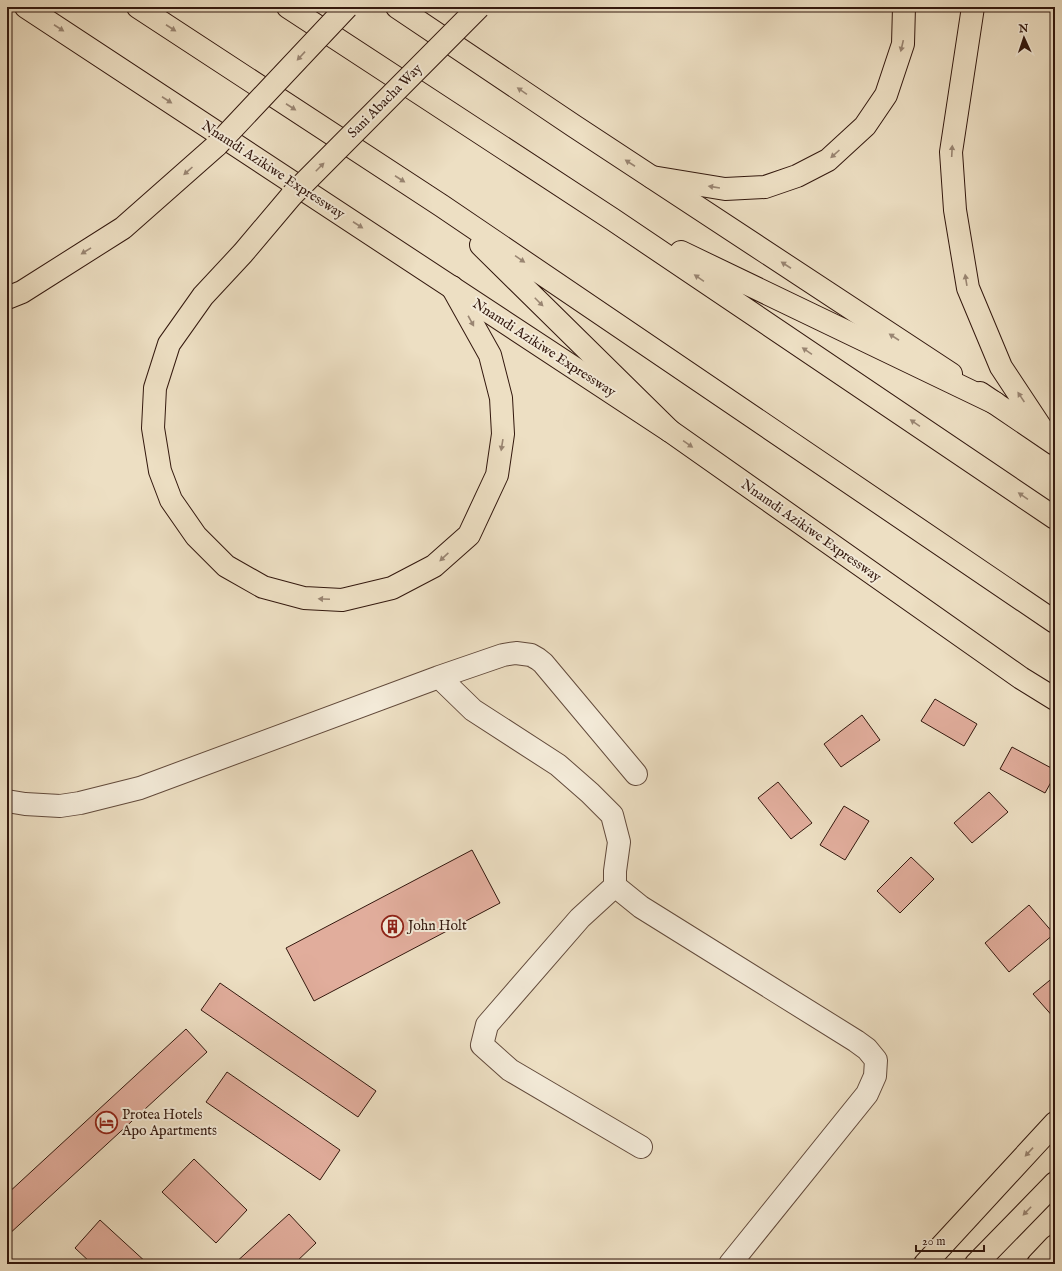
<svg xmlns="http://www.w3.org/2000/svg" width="1062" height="1271" font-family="'IM FELL English',serif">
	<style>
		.building { fill: #e1ad9c; stroke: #33180e }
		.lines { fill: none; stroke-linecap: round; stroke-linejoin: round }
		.minor-casing { stroke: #624a3b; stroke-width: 24 }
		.primary-casing { stroke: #33180e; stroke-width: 24 }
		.trunk-casing { stroke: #33180e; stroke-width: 24 }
		.motorway-casing { stroke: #33180e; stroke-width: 24 }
		.minor { stroke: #f3ead8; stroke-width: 22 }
		.primary { stroke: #eddfc3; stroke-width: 22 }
		.trunk { stroke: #eddfc3; stroke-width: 22 }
		.motorway { stroke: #eddfc3; stroke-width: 22 }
		.motorway-bridge-casing { stroke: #33180e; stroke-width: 24; stroke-linecap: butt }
		.motorway-bridge { stroke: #eddfc3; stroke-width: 22 }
		.oneway { fill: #998572 }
		.labels { text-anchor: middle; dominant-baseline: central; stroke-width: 4; stroke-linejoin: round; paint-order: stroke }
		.street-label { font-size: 14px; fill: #33180e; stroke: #f3ead8 }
		.poi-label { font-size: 14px; fill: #33180e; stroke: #f3ead8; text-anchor: start }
	</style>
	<rect width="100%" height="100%" fill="#eddfc3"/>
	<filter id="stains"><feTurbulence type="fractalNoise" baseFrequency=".005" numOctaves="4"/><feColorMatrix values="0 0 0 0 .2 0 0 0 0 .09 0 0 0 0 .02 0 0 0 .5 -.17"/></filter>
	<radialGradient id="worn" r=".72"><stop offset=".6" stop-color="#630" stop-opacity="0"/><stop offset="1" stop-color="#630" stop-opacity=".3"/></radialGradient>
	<path class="building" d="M935,699l42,25 -13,22 -43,-25z
		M862,715l18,25 -39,27 -17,-23z
		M1012,747l43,23v5l-10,18 -45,-24z
		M778,782l34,41 -21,16 -33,-41z
		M989,792l19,20 -36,31 -18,-20z
		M844,806l25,15 -24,39 -25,-15z
		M472,850l28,53 -186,98 -28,-53z
		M911,857l23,22 -34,34 -23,-22z
		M1029,905l25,29 -45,38 -24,-29z
		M1055,976v43l-22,-25z
		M220,983l156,108 -18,26 -157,-107z
		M186,1029l21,23 -200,184v-42z
		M227,1072l113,78 -20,30 -114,-78z
		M194,1159l53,51 -31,33 -54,-51z
		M289,1214l27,29 -22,21h-60z
		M100,1220l48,44h-56l-17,-16z"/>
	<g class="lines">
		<defs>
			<path id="minor" d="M439,677l34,33 85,55 32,28 22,22 7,27 -4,29v15l26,21 215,134 11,8 9,11 -1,16 -8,18 -137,170
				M7,801l18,3 35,2 20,-3 60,-15 299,-111 64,-22 13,-2 15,2 7,4 5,4 93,111
				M615,886l-35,32 -93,107 -5,20 28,25 131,77"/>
			<path id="primary" d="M976,1264l79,-81
				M1038,1264l17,-18"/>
			<path id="trunk" d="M26,7l644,424 351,247 34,21
				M397,7l177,119 377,248
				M973,7l-22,145 4,58 13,78 33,79 43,65
				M980,393l75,51
				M925,1264l130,-141"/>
			<path id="motorway" d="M138,7l304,199 613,416
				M288,7l324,212 443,299
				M652,177l73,12 40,-2 32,-11 31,-16 37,-34 21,-31 17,-51 1,-37
				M292,195l-49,58 -40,43 -34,48 -14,44 -2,40 7,43 11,29 25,36 30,30 37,21 41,11 38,2 50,-12 42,-22 35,-31 28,-60 6,-41 -2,-36 -11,-43 -38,-68
				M481,245l189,186
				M681,252l314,151
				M7,298l15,-6 101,-64 94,-83"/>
		</defs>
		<use href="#minor" class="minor-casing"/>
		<use href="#primary" class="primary-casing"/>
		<use href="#trunk" class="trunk-casing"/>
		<use href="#motorway" class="motorway-casing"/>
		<use href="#minor" class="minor"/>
		<use href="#primary" class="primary"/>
		<use href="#trunk" class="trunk"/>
		<use href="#motorway" class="motorway"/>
		<defs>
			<path id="motorway-bridge" d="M217,145l130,-138
				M292,195l187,-188"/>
		</defs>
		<use href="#motorway-bridge" class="motorway-bridge-casing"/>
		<use href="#motorway-bridge" class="motorway-bridge"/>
	</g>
	<defs><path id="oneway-solid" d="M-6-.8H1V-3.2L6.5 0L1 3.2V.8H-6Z"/></defs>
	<g class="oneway">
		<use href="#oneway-solid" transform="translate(59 28) rotate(33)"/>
		<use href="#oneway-solid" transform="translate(171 28) rotate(33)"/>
		<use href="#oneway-solid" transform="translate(902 46) rotate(103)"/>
		<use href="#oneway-solid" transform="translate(301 56) rotate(133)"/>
		<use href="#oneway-solid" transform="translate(522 91) rotate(-146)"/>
		<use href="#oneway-solid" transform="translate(167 100) rotate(33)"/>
		<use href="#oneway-solid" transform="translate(291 107) rotate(33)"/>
		<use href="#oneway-solid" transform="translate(952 151) rotate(-87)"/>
		<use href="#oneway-solid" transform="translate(835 154) rotate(138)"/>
		<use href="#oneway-solid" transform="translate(630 163) rotate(-147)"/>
		<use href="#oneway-solid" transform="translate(320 167) rotate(-45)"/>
		<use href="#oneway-solid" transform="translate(188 171) rotate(138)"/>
		<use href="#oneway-solid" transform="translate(400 179) rotate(33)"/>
		<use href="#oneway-solid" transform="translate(714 187) rotate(-171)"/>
		<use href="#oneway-solid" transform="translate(358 225) rotate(33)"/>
		<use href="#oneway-solid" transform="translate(86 251) rotate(148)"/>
		<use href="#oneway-solid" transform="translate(520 259) rotate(34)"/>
		<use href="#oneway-solid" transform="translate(786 265) rotate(-147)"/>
		<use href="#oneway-solid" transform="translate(699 278) rotate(-146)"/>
		<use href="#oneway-solid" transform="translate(966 280) rotate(-99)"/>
		<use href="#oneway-solid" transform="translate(539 302) rotate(45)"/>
		<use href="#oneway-solid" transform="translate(471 321) rotate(61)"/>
		<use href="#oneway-solid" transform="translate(894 337) rotate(-147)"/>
		<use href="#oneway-solid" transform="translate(807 351) rotate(-146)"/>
		<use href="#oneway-solid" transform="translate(1021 397) rotate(-124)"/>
		<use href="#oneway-solid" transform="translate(915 423) rotate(-146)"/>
		<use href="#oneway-solid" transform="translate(688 444) rotate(35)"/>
		<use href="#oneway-solid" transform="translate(502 445) rotate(99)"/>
		<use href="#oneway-solid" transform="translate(1023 496) rotate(-146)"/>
		<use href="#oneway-solid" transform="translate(444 557) rotate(137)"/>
		<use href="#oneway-solid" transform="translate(324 599) rotate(-177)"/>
		<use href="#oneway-solid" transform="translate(1029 1152) rotate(133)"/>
		<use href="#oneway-solid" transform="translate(1027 1211) rotate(134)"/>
	</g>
	<defs>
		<symbol id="building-ring" viewBox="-11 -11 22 22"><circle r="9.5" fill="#f3ead8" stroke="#8f2418" stroke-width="1.5"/><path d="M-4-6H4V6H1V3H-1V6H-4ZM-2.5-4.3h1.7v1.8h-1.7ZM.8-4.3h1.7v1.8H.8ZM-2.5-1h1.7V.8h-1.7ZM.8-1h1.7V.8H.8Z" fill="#8f2418"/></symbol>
		<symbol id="hotel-ring" viewBox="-11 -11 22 22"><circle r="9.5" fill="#f3ead8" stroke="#8f2418" stroke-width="1.5"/><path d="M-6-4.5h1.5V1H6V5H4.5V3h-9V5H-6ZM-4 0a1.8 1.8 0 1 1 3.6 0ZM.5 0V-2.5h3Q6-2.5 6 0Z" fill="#8f2418"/></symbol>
	</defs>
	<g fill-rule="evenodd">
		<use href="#building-ring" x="380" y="914" width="25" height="25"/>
		<use href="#hotel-ring" x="94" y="1110" width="25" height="25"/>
	</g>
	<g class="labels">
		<g class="street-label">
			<text transform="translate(385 101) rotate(-45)">Sani Abacha Way</text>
			<text transform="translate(273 170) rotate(33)">Nnamdi Azikiwe Expressway</text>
			<text transform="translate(544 348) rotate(33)">Nnamdi Azikiwe Expressway</text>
			<text transform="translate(811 531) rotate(35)">Nnamdi Azikiwe Expressway</text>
		</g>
		<g class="poi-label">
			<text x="408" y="926">John Holt</text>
			<text x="122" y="1115">Protea Hotels<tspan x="122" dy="16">Apo Apartments</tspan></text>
		</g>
	</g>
	<rect width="1062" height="1271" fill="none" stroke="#eddfc3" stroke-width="24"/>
	<rect x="8" y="8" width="1046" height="1255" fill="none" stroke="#33180e" stroke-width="2"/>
	<rect x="12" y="12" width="1038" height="1247" fill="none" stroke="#33180e"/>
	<g transform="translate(1024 38) rotate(357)" stroke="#f3ead8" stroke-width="3" paint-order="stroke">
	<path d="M0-3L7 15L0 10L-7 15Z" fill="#33180e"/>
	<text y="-6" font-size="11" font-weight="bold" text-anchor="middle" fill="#33180e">N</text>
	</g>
	<path d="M916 1245v6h68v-6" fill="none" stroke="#33180e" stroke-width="2"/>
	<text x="922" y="1245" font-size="12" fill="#33180e" stroke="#f3ead8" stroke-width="3" paint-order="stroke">20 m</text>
	<rect width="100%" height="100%" filter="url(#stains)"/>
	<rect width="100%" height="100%" fill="url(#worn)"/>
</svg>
